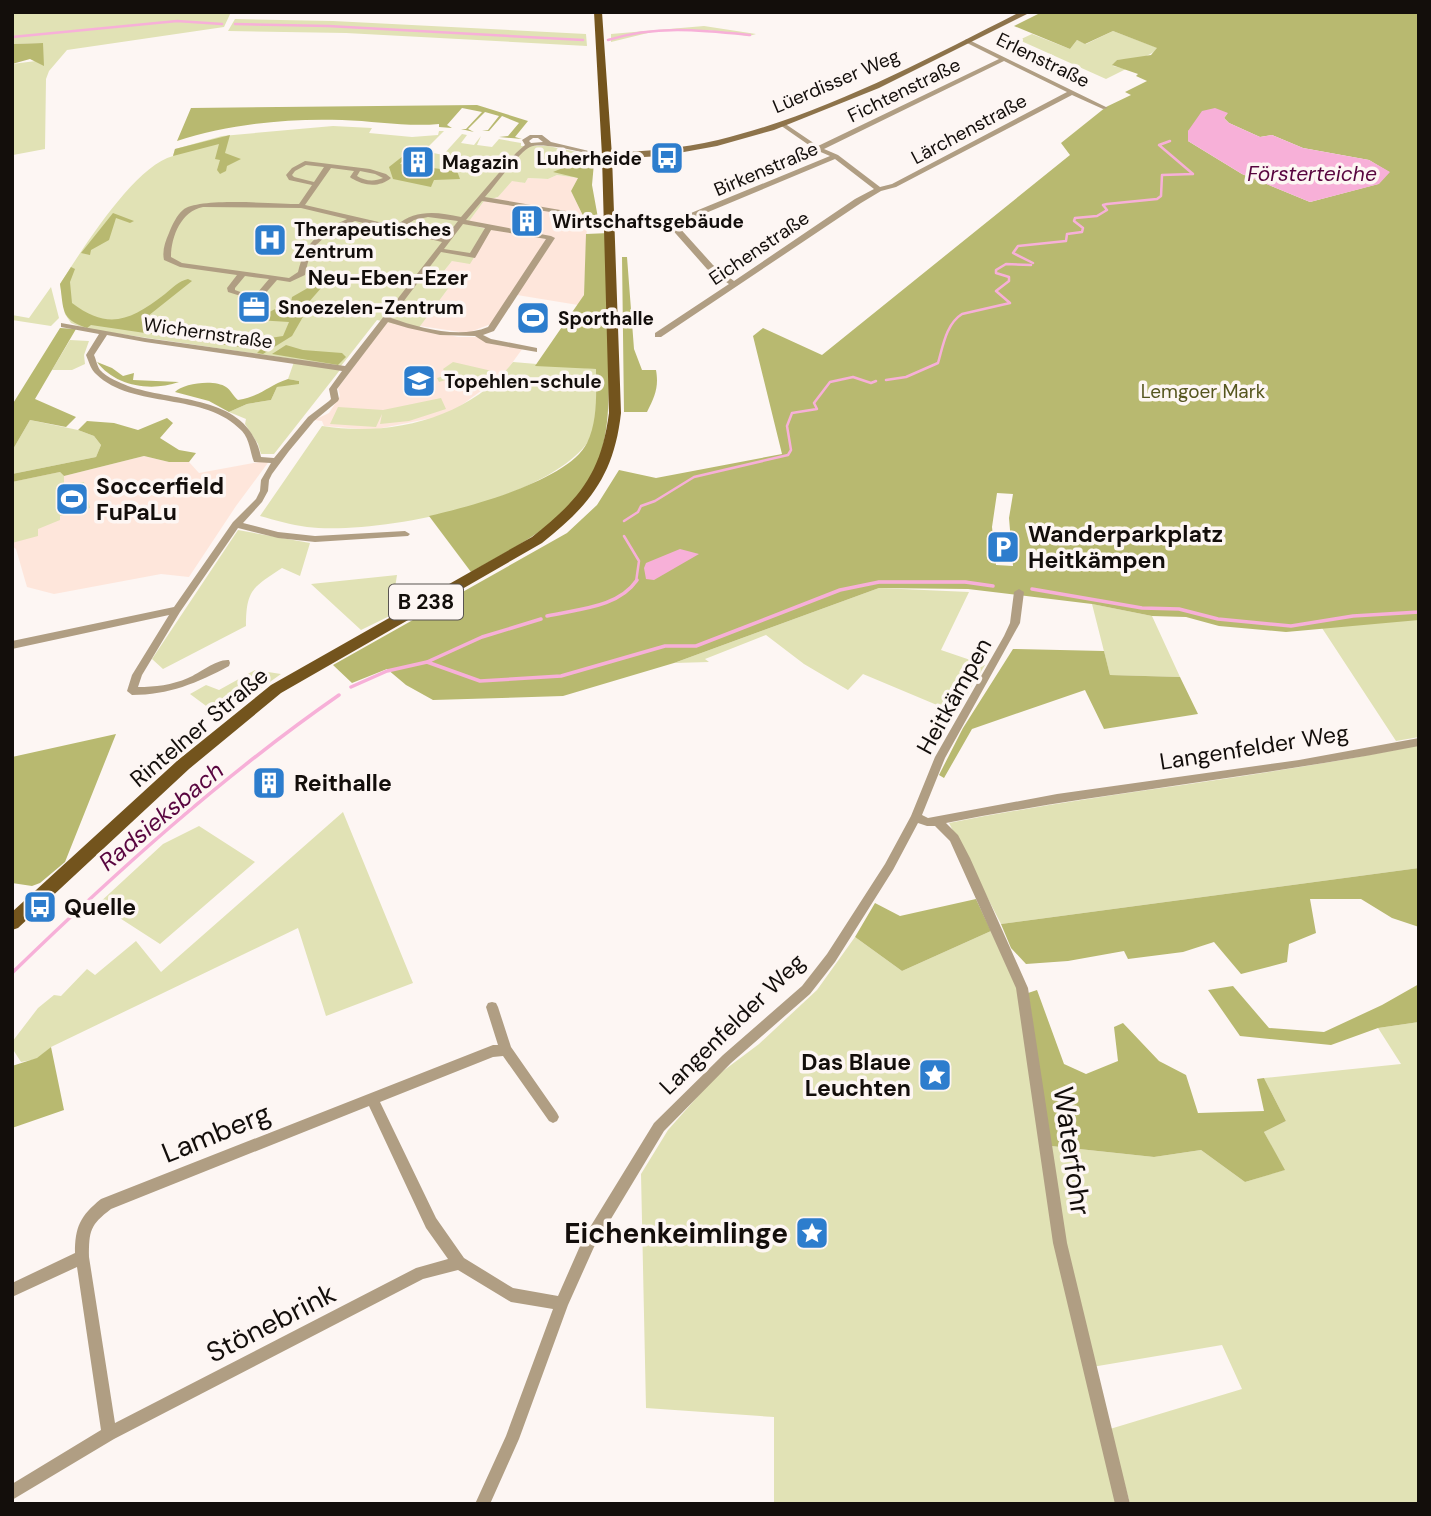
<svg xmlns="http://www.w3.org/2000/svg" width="1431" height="1516" font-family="'DM Sans',sans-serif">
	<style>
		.built { fill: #fee6db }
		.green { fill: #e1e2b5 }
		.forest { fill: #b8b970; fill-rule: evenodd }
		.water { fill: #f7b0d8 }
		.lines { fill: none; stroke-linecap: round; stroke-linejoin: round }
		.stream-far1 { stroke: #f7b0d8; stroke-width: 2.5 }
		.stream { stroke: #f7b0d8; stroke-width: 3.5 }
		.street { fill: #b09e83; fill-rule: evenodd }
		.secondary { fill: #8d734a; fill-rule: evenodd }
		.primary { fill: #73541d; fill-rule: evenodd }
		.labels { text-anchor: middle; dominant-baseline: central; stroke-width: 7; stroke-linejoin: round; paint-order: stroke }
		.far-street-label { font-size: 19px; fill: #130e0b; stroke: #fdf6f3 }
		.far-poi-label { font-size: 19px; font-weight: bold; fill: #130e0b; stroke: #fdf6f3; text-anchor: start }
		.far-park-label { font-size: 19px; fill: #55551e; stroke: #fdf6f3 }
		.far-water-label { font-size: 21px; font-style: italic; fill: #58053f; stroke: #fdf6f3 }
		.far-neighbourhood-label { font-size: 21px; font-weight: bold; fill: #130e0b; stroke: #fdf6f3 }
		.shield { fill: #fdf6f3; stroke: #595451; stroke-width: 2 }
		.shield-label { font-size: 21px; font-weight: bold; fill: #130e0b }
		.poi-label { font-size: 23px; font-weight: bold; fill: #130e0b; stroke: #fdf6f3; text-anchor: start }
		.street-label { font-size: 23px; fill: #130e0b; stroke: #fdf6f3 }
		.water-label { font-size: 24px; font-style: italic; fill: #58053f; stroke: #fdf6f3 }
		.near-street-label { font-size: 28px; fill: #130e0b; stroke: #fdf6f3 }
		.near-poi-label { font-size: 28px; font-weight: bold; fill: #130e0b; stroke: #fdf6f3; text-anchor: end }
	</style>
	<rect width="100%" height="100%" fill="#fdf6f3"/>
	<path class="built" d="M557,175l21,3 -7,13 16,33 -3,71 -6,10 -67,-11 -20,30 -24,9 -47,-7 39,-52 -15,-3 8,-10 38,-32 -24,-4 18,-24 14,-4 13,-17 14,3 3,-5 20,1z
		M387,322l71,15h18l47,11 -19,26 -45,33 -17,9 -70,14 -48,-4 -2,-5 -8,-1 15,-7 11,-17 -2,-8z
		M144,456l25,6h20l10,11 71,-13 -34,46 -47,71 -28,-3 -107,20 -27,-7 -11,-38 -4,-3v-64l48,-10 4,4z"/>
	<path class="green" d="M12,12h219l-7,15 -157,23 -18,21 -3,8 -1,70 -32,6 -1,-91 24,-3 7,-18 -31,1z
		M235,19l98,2 253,13 1,12 -241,-13 -118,-2z
		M704,26l52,8 -7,2 -42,-6 -51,1 -45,11v-8z
		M1113,31l45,17c-12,12 -25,11 -41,12l-4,6 13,3 -20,10 -87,-39 13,-6 38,15 7,-9 9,4z
		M333,126l39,2 -3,5 43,4 26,-2 1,-4h5l-20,20 19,4 19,-21 5,1 -6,8 13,2 7,-9 -4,9 15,2 7,-8 22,4v3h27l44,9v4l-14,19 -21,-3 -9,4 -20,-1 -3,5 -13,-2 -14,16 -14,4 -17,23 24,6 -21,34 -18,-3 -8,10 15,3 -41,55 -41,-9 -36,46 -255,-37 -15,-6 -6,-9 -5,-30c22,-34 74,-118 113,-128l2,-7 47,-13z
		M51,287l8,31 -8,8 -39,-6v-5l17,3z
		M70,340l19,1 -5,14 1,9 -13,6h-20z
		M294,362l46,8 -66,84h-13l-3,-10 -13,-20 1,-5 -17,-7 18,-8 24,-4 6,-13 22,-6 -11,-2z
		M453,362l39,9 -12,10 -27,3 -4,-5 -10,3 -2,-4 10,-3 -4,-6z
		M513,362l83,7c0,22 4,60 -12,78 -48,56 -206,88 -277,80 -16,-2 -32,-7 -47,-11l62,-90c68,11 147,-7 191,-64z
		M441,398l5,11 -37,12 -29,3 2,-10 -6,13 -46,-3 8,-17 45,3z
		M30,420l48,10 16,6 7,9 -5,12 -84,17v-23z
		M60,472l4,4v9l20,-3 6,26 -30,8v4l-22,9v7l-26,7v-61z
		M1419,508v229l-23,4 -74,-113z
		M238,530l72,13 -10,33 -18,-8c-29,19 -36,22 -36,58l-83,43 -11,-10z
		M397,575l-3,19 16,12 -49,24 -50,-46z
		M879,588l90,4 -28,58 44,15 -29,48 -93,-39 -15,16 -44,-26 -38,-29 -61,24 4,3 -35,1z
		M1092,604l60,12 28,61 -70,-2z
		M255,670l26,4 -60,43 -31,-23 16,-9 13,5z
		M1419,745v123l-418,56 -52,-101c156,-31 314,-45 470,-78z
		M343,812l70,171 -87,33 -28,-88 -247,119 -14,12 -16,3 -9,-14v-6l26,-34 16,-13 7,1 26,-27 8,6 41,-34 25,31z
		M199,826l56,36 -95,82 -62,-40 65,-60z
		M991,931l29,64 13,83 84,426h-343v-87l-128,-9 -5,-234 27,-44 47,-53 44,-33 58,-54 38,-53 47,34z
		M1419,1022v482h-289l-20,-75 132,-40 -20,-44 -130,22 -18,-75 -23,-146 103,11 47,-7 44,32 39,-12 -20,-38 22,-11 -22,-43 137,-14 -23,-36z"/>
	<path class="forest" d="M1042,12h377v608l-133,12 -67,-6 -33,-9 -34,-1 -60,-12 -124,-15 -89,-1 -205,75 -111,33 -130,4 -27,-15 -19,-16 -35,14 -19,-18 234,-132 30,-28 22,-35 37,8 126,-24 -29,-118 10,-8 59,27 248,-200 -9,-12 45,-36 25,-12 -6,-3 22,-11 -11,-5 2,-2 -26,-9 5,-5 34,-5 6,-7 -44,-17 -28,13 -8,-4 -7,9 -56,-23zM1227,114l-3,4 5,5 31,14 12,-2 31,13 66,12 20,12 -11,12 -68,18 -68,-28 -54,-33v-10zM997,493l16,1 -4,24 4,48 -17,-1 -4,-38z
		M43,43l1,23 -14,-7 -18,5v-20z
		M477,105l51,16 -13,16 7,2 -23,-2 9,-1 11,-13 -17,-7 -13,15 -7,-1h6l11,-14 -14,-4 -17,17 6,3 -13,-3h5l16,-17 -20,-4 -15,17 5,3 -13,-1v-3c-32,3 -64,-3 -97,-4 -54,-2 -113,4 -165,21l14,-33z
		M230,135l-5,18 16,6 -14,7 -1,5 -6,3 -3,-4 3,-10 -5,-1 4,-15 -46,12 2,-7z
		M403,156h3l-6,8 57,7 3,8 -26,1 -3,7 -38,-8 -4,-12z
		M573,156l19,3 2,4 -2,22 6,33 -11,6 -16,-33 7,-13 -25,-6 12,-5z
		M113,213l21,8 -4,2 -14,-5 -7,22 -18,10 -1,5 -9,-2z
		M609,233c-1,34 -1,68 -1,102 0,54 8,115 -29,160 -28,35 -69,55 -108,77l-42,-56c39,-9 139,-35 158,-73 11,-22 9,-50 9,-74l-61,-3 49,-71 2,-61z
		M622,257h5l7,92 8,21h14c3,17 -1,26 -9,42h-23z
		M71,267l4,2 -5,13 2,21c37,28 59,17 93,-9 7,-6 14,-13 23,-15l4,2 -44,35 -2,5 30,10 20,2h52l-1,5 14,-3 9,3 13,-2 6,-14 -32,-2 3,-5c9,-1 15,-8 23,-8l2,8 4,-2 3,-16 21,-12 9,2 -21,24 3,4 -12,21 -29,18 -6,-1 3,-3 -169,-25 -4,3c-27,-9 -23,-18 -27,-44z
		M60,328l16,1 -41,70 41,18 -10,10 -36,-7 -18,31v-46z
		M286,345l17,5 39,3 4,4 -8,8 -66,-11z
		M97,362l15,6 11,8 11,-3 -1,7 46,2c-29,10 -64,4 -82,-20z
		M288,379l11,2v3l-22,3 -6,13 -24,4 -18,8 -20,-11 -34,-9c8,-9 40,-13 51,-5 5,3 7,9 12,13 24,-4 29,-14 50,-21z
		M167,418l6,5 -13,15 19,12 17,3 -7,9h-20l-25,-6 -80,20 -4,-4 -48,10v-8l84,-17 5,-12 -7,-9 -16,-6 9,-9 27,2 24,7z
		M1013,649l91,2 6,24 70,2 18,37 -94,15 -19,-39 -113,39 -28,49 -5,-3 24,-47z
		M116,734l-51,128 -25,21 -8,3 -20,-3v-126z
		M1419,868v59l-27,-9 -31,-19h-51l6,34 -27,11 -2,18 -46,12 -27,-32 -31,10 -55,7 -4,-8 -56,10 -42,3 -15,-16 -10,-24z
		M976,899l15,32 -89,40 -47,-34 20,-34 25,13z
		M1419,984v38l-41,6 -47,17 -91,-9 -32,-46 25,-4 36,42 55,4 58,-27z
		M1037,990l27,74 22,10 32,-13 -4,-34 9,-4 36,38 27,14 12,38 66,-2 -7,-32 7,-1 22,43 -22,11 21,38 -40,12 -44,-32 -47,7 -103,-11 -23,-153z
		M51,1047l13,63 -52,18v-62l25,-8z"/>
	<path class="water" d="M1215,108l13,5 -4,5 5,5 31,14 12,-2 31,13 66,12 21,12 -11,12 -69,18 -68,-28 -54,-33v-10l14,-20z
		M680,549l19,5 -45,26 -8,-1 -2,-11 2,-5z"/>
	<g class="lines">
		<path class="stream-far1" d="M235,24l93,2 255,14
			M12,37l165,-16 45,3
			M608,40c48,-15 93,-10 142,-5
			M1033,263l-20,-10 5,-7 48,-5 1,-7 15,-2 1,-4 -9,-7 1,-3 22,-2 10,-6 -4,-5 4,-1 50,-5 4,-3 1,-21 31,-1 -34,-29 11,-4
			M886,380l20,-3 32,-14c5,-17 8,-39 24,-49l48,-11 -14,-12 13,-10v-4l-13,-4v-3l10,-6 25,1
			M624,521l14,-9 3,-6 14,-5 39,-24 94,-22 3,-5 -4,-24 5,-13 25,-4 -3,-6 16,-21 23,-5 18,6 5,-2
			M624,536l15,25 -3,21
			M878,582h89"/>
		<path class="stream" d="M1032,589l110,19 37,1 39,10 73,7 62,-10 66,-4
			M547,616c30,-7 71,-8 90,-36
			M427,662l53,19 81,-5 104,-30h31l144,-56 39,-8h86l28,4
			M351,687l36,-16 40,-9 55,-25 59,-18
			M12,973c103,-100 209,-196 327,-278"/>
		<path class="street" d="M967,39l141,69 -5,1 -31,-14 -176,92 -15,4 -20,12 -200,134h-6v-4l74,-49 -22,-15 -38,-43v-4l161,-66 -14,-6 -36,-25v-2h4l34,23 181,-87 -34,-17v-2zM1004,61l63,31 -175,92 -12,3 -42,-32 -14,-6zM835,159l39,30 -19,10 -121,82 -21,-16 -36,-40z
			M530,135h12l9,7 59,14 -3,2c-16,-3 -63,-17 -77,-11 -11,5 -35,39 -45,50l81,14h3v4l-87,-14 -16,19 85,16 4,2 -61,93 -11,4 8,4 46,9v4l-51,-9 -11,-7 -35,-1 -32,-7 -20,-6 -51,67 2,10 -1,2 -24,20 -25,30 -17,23 -3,6 -1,11 -6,11 -19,21 35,9 37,4 90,-5 5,3 -2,2 -93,6 -37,-4 -40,-10 -58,84 -38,63 -4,12c17,0 34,-2 50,-9 12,-5 28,-19 41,-18l1,3 -1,3c-32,17 -60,29 -97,29l-5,-4 5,-16 37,-60 -157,34v-8l162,-34 59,-85 23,-23 4,-8 1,-11 10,-17 -17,-1c-4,-10 -4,-22 -12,-31 -37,-40 -109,-21 -146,-57 -5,-4 -7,-12 -10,-19l13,-21 -38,-7v-4l84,15 200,28 97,-124 -87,-21c-15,7 -35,15 -43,31 -4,7 -5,15 -7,23l-15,7 -13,-2 -14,16 -19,1 -16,-5 -1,-4 10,-13 -57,-8 -16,-7c-2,-9 1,-18 5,-27 3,-8 8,-18 14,-23 15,-13 94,-6 116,-6l13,-19 -23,-5 -3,-5 6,-7 13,-7 65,8 16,5 5,4c-12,10 -27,8 -40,0l-1,-1 4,-6 -23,-3 -26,37 91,21c19,-17 41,-14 65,-9l55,-64 9,-8 -3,-5zM533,138h5l5,4 -12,1 -2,-2zM306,165l18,2 -10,15 -20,-5 -2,-2 3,-4zM360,171l15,3 8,4c-9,4 -18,3 -26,-2zM203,207l98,1 46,11c-27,13 -42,22 -49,53l-9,6 -107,-15 -11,-6c0,-20 10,-46 32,-50zM428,217l30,4 -13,17 -43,-10 12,-8zM463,224l22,4 -15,25 -26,-4zM491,230l55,9 -58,88c-29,12 -68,1 -97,-9l50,-66 34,6zM245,276l24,3 -11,13 -15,1 -8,-3v-2zM107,335l38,7 197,29 -13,18 2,10 -2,2 -21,16 -34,41 -13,-1c-13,-63 -84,-54 -133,-71 -9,-4 -21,-8 -28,-16 -3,-4 -4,-11 -6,-15z
			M1019,589l5,3 -4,31 -75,135 -23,57 6,3 129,-24 242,-34 120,-22v8c-157,31 -316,46 -473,77l12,12 12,23 58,130 39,255 63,261h-15l-62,-261 -37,-255 -66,-147 -15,-15h-8l-9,-3 -25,47 -58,92 -25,32 -79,69 -67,68 -70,116 -26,58 -49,134 -29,65h-15l31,-68 47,-127 -42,-7 -53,-32 -35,9 -309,160 -102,61v-16l89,-54 -24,-163 -65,30v-14l63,-30c0,-26 5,-37 26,-54l392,-154h5l-12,-38 2,-4 4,-1 4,1 2,4 13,40 46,66 2,4 -2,4 -4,2 -4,-2 -46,-65 -10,1 -113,45 56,116 28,40 49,30 45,8 26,-59 70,-114 69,-68 79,-69 25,-32 58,-90 26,-48 24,-59 69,-121 6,-13 4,-31zM369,1106l57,122 22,31 -32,9 -301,155 -26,-166c0,-26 1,-32 22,-48z"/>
		<path class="secondary" d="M1020,12h11l-152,76 -105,42 -57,16 -55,10 -55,3 -5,-3 5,-3c37,-2 74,-4 111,-13 107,-26 205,-79 302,-128z"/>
		<path class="primary" d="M594,12h8l10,144 9,257c-7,62 -31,92 -79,130l-261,150 -92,76 -171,159 -6,2v-18l165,-151 94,-76 261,-148c47,-37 69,-63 77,-124l-7,-257z"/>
	</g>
	<defs>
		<symbol id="bus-square" viewBox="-11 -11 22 22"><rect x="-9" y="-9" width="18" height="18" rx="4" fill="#2d7dcd" stroke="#fdf6f3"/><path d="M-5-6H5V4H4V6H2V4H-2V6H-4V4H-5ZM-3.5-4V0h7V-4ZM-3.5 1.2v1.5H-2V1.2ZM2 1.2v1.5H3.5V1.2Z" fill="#fff"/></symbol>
		<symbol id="building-square" viewBox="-11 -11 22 22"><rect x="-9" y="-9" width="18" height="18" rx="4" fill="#2d7dcd" stroke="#fdf6f3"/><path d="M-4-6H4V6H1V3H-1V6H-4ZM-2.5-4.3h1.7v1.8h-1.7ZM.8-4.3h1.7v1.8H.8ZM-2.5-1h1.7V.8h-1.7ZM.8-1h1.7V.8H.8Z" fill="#fff"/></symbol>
		<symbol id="hospital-square" viewBox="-11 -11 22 22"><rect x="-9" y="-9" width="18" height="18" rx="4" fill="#2d7dcd" stroke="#fdf6f3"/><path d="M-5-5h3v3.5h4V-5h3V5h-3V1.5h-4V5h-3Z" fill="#fff"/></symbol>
		<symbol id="office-square" viewBox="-11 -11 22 22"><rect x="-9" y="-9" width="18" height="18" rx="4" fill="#2d7dcd" stroke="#fdf6f3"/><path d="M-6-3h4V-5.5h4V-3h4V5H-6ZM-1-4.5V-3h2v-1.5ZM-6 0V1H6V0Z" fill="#fff"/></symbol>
		<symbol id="stadium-square" viewBox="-11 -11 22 22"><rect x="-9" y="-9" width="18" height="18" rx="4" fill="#2d7dcd" stroke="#fdf6f3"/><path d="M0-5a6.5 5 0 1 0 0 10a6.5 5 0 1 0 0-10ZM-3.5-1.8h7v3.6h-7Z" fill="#fff"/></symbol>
		<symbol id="school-square" viewBox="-11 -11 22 22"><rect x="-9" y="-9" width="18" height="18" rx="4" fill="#2d7dcd" stroke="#fdf6f3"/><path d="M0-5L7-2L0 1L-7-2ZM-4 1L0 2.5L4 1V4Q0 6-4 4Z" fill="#fff"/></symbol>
		<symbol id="parking-square" viewBox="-11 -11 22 22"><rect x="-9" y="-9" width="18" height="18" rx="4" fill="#2d7dcd" stroke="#fdf6f3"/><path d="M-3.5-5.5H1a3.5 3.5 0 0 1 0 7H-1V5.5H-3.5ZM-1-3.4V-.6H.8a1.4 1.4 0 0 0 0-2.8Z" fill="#fff"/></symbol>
		<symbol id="sight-square" viewBox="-11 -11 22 22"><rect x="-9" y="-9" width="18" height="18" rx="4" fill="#2d7dcd" stroke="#fdf6f3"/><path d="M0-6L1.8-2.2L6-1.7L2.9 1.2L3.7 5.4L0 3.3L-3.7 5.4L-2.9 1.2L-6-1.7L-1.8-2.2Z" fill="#fff"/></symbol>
	</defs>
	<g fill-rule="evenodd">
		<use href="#bus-square" x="648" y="139" width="38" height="38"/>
		<use href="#building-square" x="399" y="143" width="38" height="38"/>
		<use href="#building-square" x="508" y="202" width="38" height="38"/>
		<use href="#hospital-square" x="251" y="221" width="38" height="38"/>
		<use href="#office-square" x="235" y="288" width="38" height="38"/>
		<use href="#stadium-square" x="514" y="299" width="38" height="38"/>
		<use href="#school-square" x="400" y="362" width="38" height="38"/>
		<use href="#stadium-square" x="53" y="480" width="38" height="38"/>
		<use href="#parking-square" x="984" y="528" width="38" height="38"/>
		<use href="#building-square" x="250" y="764" width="38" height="38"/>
		<use href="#bus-square" x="21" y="888" width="38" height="38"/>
		<use href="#sight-square" x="916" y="1056" width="38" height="38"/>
		<use href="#sight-square" x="793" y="1214" width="38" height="38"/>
	</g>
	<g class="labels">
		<g class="far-street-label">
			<text transform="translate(1043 60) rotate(26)">Erlenstraße</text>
			<text transform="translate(836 81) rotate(-23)">Lüerdisser Weg</text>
			<text transform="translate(904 90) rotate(-26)">Fichtenstraße</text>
			<text transform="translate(969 129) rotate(-28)">Lärchenstraße</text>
			<text transform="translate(766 169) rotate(-23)">Birkenstraße</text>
			<text transform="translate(759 248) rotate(-34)">Eichenstraße</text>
			<text transform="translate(208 333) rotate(8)">Wichernstraße</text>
		</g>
		<g class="far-poi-label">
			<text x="642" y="158" text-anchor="end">Luherheide</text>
			<text x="442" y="162">Magazin</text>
			<text x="552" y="221">Wirtschaftsgebäude</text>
			<text x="294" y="229">Therapeutisches<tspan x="294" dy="22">Zentrum</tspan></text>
			<text x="278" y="307">Snoezelen-Zentrum</text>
			<text x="558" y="318">Sporthalle</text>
			<text x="444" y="381">Topehlen-schule</text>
		</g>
		<g class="far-park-label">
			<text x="1203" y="391">Lemgoer Mark</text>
		</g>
		<g class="far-water-label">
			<text x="1312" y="174">Försterteiche</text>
		</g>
		<g class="far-neighbourhood-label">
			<text x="388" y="278">Neu-Eben-Ezer</text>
		</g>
		<rect class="shield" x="389" y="584.5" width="74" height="35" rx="5"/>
		<g class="shield-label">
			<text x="426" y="602">B 238</text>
		</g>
		<g class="poi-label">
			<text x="96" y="486">Soccerfield<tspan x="96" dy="26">FuPaLu</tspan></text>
			<text x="1028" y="534">Wanderparkplatz<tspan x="1028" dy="26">Heitkämpen</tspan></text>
			<text x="294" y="783">Reithalle</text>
			<text x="64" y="907">Quelle</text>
			<text x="911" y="1062" text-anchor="end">Das Blaue<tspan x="911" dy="26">Leuchten</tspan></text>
		</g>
		<g class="street-label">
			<text transform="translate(954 696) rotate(-61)">Heitkämpen</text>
			<text transform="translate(199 727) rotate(-40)">Rintelner Straße</text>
			<text transform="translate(1254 747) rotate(-9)">Langenfelder Weg</text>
			<text transform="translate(732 1024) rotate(-44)">Langenfelder Weg</text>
		</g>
		<g class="water-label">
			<text transform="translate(161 816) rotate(-40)">Radsieksbach</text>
		</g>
		<g class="near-street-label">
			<text transform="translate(216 1133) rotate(-22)">Lamberg</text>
			<text transform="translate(1072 1151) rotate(82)">Waterfohr</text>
			<text transform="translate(271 1323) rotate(-27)">Stönebrink</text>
		</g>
		<g class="near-poi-label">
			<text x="788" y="1233">Eichenkeimlinge</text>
		</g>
	</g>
	<rect width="1431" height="1516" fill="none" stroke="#130e0b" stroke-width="28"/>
</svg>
